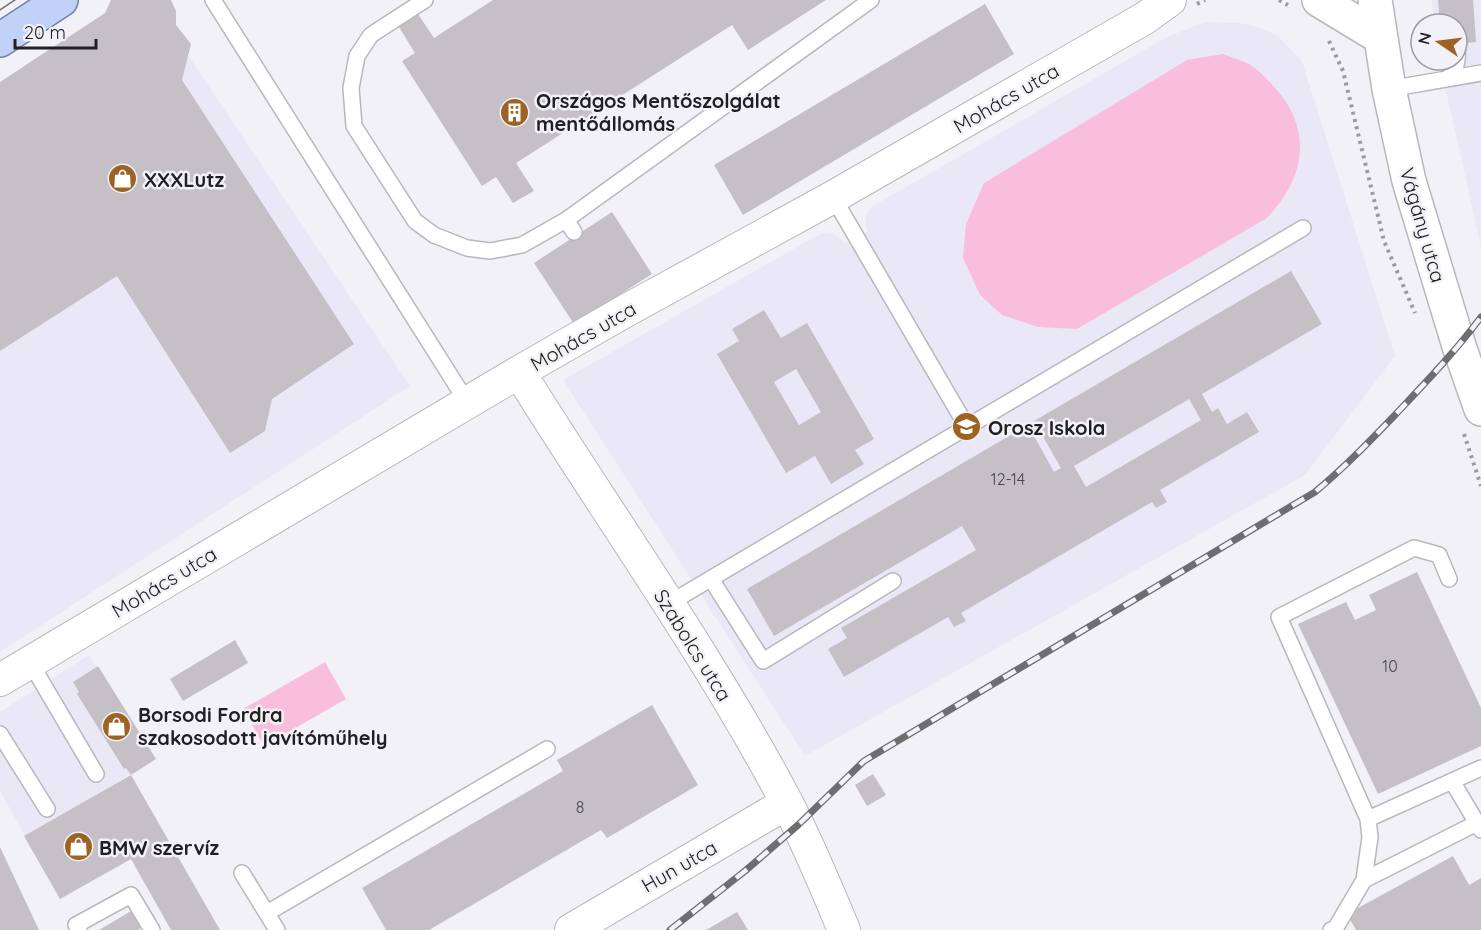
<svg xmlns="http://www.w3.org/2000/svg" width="1481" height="930" font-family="Quicksand,sans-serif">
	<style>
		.built { fill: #eae8f6 }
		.green { fill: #f9bedd }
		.building { fill: #c5c0c6; fill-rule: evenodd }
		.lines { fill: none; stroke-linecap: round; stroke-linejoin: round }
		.lane-casing { stroke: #b8b7bd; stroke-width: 18 }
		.street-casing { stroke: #b8b7bd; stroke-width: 34 }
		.secondary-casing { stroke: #b8b7bd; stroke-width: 36 }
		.primary-casing { stroke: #6f80a9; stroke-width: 36 }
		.path { stroke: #9b9b9f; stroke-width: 4; stroke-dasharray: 3 4.5; stroke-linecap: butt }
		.lane { stroke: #fff; stroke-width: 15 }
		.street { stroke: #fff; stroke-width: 32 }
		.secondary { stroke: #fff; stroke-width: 33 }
		.primary { stroke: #c2d1f7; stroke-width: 33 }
		.tram { stroke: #6e6e71; stroke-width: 1.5 }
		.rail-casing { stroke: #6e6e71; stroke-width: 7 }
		.rail { stroke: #f2f1f7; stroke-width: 4.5; stroke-dasharray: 14; stroke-linecap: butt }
		.labels { text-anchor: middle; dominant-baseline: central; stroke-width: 5; stroke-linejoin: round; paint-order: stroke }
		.number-label { font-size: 16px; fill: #49484b }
		.street-label { font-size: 20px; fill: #202022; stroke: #f2f1f7 }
		.poi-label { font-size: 20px; font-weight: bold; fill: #202022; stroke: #f2f1f7; text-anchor: start }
	</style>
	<rect width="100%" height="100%" fill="#f2f1f7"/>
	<path class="built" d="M151,0l259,386 -410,266v-566z
		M1432,0h49v247l-29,-131 -14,-56h19v-36h-23z
		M1205,22l34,1 19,4 20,9 24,25 93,295 -90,119 -500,281 -242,-376 257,-146 13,-1 12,10 23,-12 -3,-8 1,-8 7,-9 294,-169z
		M89,655l67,104 -61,37 36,63 -71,40 -60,-108v-79z"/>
	<path class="green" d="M1223,54c8,3 18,6 26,10 10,6 20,17 27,25 38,43 28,90 -9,129l-190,111 -39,-2 -36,-12 -22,-20 -17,-37 3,-34 18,-41 203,-123z
		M325,662l21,37 -82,47 -21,-37z"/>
	<path class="building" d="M111,0h60l5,11v14l15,19 -9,36 172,264 -82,55 -7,32 -35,22 -113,-177 -117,75v-269l105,-69z
		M493,0h333l-78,50 -16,-25 -216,138 18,28 -21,12 -17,-26 -14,9 -80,-125 13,-8 -16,-26 19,-13 16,24z
		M1438,0h35l3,42 -19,2v-20h-17z
		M985,4l29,50 -271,161 -29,-50z
		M612,212l40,62 -78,50 -40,-61z
		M1291,271l31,53 -120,70 10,18 6,-4 9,16 20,-12 12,20 -99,58 7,12 -11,6 -4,-6 -191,111 5,8 -12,6 -6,-10 -104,60 -16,-28 19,-11 -6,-10 135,-78 -14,-24 -188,110 -27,-47 281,-164 26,47 7,-4 -27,-47zM1189,399l12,21 -115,67 -12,-21z
		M764,310l17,28 26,-15 67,116 -19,11 9,14 -33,20 -16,-28 -29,17 -69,-119 22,-13 -7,-12zM796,369l25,43 -22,13 -25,-43z
		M1417,572l64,136v38l-103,48 -80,-170 48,-22 9,18 21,-10 -7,-15z
		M235,640l13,23 -65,38 -13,-22z
		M98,666l58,93 -25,16 -5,-7 -2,1 -47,-75 2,-2 -6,-10z
		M652,705l46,80 -91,53 -6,-8 -172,100h-43l-24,-42 201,-117 -6,-11z
		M873,774l13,21 -19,11 -12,-21z
		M131,775l89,155h-49l-40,-71 -71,40 -36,-63z
		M0,847l39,83h-39z
		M1453,856l16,29 12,-7v52h-125l-9,-16z
		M131,911l10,17 -3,2h-39z
		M737,912l11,18h-42z"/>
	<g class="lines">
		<defs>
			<path id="lane" d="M213,0l254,402
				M425,0l-54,35 -14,21 -6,32 3,38 61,95 19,14 33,13 23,3 32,-6 44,-25 305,-220
				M1449,78c9,-12 9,-20 8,-34
				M1389,89l92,-16
				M833,197l134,230
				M566,220l8,12
				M711,579l52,82 130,-80
				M668,604l635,-376
				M30,662l66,112
				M0,734l47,75
				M1452,781l29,49
				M1368,819l113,-51
				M242,873l35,57
				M1364,880l113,-57
				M267,913l280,-164
				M79,930l-3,-5 55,-30 21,35
				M1331,930l4,-1 29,-49 6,-43 -2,-18 -89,-202 135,-69 25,7 10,24"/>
			<path id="street" d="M519,372c89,143 188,280 267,429 22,42 40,86 58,129
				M0,680l519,-308 108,-62 206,-113 312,-179 25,-18
				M571,930l216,-127"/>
			<path id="secondary" d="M1319,0l61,37
				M1375,0l14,89 20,92 50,165 22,63"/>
			<path id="primary" d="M0,40l61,-40"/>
		</defs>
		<use href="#lane" class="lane-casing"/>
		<use href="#street" class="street-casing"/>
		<use href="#secondary" class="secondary-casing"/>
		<use href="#primary" class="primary-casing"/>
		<path class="path" d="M1279,0l9,5
			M1197,4l8,-4
			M1329,41l14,30 41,170 31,72
			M1464,434l17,52"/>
		<use href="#lane" class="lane"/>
		<use href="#street" class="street"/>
		<use href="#secondary" class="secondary"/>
		<use href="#primary" class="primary"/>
		<path class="tram" d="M0,10l15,-10"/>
		<defs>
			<path id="rail" d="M670,930l75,-59 53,-46 66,-64 451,-269c29,-24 54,-50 80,-77 30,-32 60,-63 86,-98"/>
		</defs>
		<use href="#rail" class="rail-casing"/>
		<use href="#rail" class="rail"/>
	</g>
	<defs>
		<symbol id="building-disc" viewBox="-11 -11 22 22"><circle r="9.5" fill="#9d6322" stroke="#f2f1f7"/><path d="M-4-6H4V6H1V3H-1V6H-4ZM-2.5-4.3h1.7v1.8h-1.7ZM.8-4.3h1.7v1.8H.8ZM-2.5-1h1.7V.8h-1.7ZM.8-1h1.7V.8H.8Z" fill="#fff"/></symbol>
		<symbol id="shop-disc" viewBox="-11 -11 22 22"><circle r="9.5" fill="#9d6322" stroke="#f2f1f7"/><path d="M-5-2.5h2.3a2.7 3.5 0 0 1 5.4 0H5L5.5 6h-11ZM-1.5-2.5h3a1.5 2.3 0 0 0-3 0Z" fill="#fff"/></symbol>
		<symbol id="school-disc" viewBox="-11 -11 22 22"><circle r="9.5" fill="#9d6322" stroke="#f2f1f7"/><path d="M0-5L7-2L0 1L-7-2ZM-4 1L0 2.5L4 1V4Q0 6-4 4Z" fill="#fff"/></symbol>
	</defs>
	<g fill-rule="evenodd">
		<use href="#building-disc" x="498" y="96" width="33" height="33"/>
		<use href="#shop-disc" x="106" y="162" width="33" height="33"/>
		<use href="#school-disc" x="950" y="410" width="33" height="33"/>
		<use href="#shop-disc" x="100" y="710" width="33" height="33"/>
		<use href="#shop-disc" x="62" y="830" width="33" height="33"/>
	</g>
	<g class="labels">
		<g class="number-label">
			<text x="1008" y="479">12-14</text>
			<text x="1390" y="666">10</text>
			<text x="580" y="807">8</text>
		</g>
		<g class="street-label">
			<text transform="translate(1006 98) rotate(-30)">Mohács utca</text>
			<text transform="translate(1423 225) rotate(74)">Vágány utca</text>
			<text transform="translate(583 336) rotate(-30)">Mohács utca</text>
			<text transform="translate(164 582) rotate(-31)">Mohács utca</text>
			<text transform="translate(693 645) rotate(58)">Szabolcs utca</text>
			<text transform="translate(679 866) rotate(-30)">Hun utca</text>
		</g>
		<g class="poi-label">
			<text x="536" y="100">Országos Mentőszolgálat<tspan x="536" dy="23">mentőállomás</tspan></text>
			<text x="144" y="179">XXXLutz</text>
			<text x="988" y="427">Orosz Iskola</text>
			<text x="138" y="714">Borsodi Fordra<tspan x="138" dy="23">szakosodott javítóműhely</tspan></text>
			<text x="99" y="847">BMW szervíz</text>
		</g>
	</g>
	<g transform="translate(1439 42) rotate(284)"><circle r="28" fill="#f2f1f7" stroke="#9e9da2" stroke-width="1.5"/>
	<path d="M0-4.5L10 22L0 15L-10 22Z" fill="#9d6322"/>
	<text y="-9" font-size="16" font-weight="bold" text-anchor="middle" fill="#202022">N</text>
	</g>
	<path d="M15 39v9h81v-9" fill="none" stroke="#202022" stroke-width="3"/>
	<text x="24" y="39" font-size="18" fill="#202022" stroke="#f2f1f7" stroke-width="4.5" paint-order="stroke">20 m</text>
</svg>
